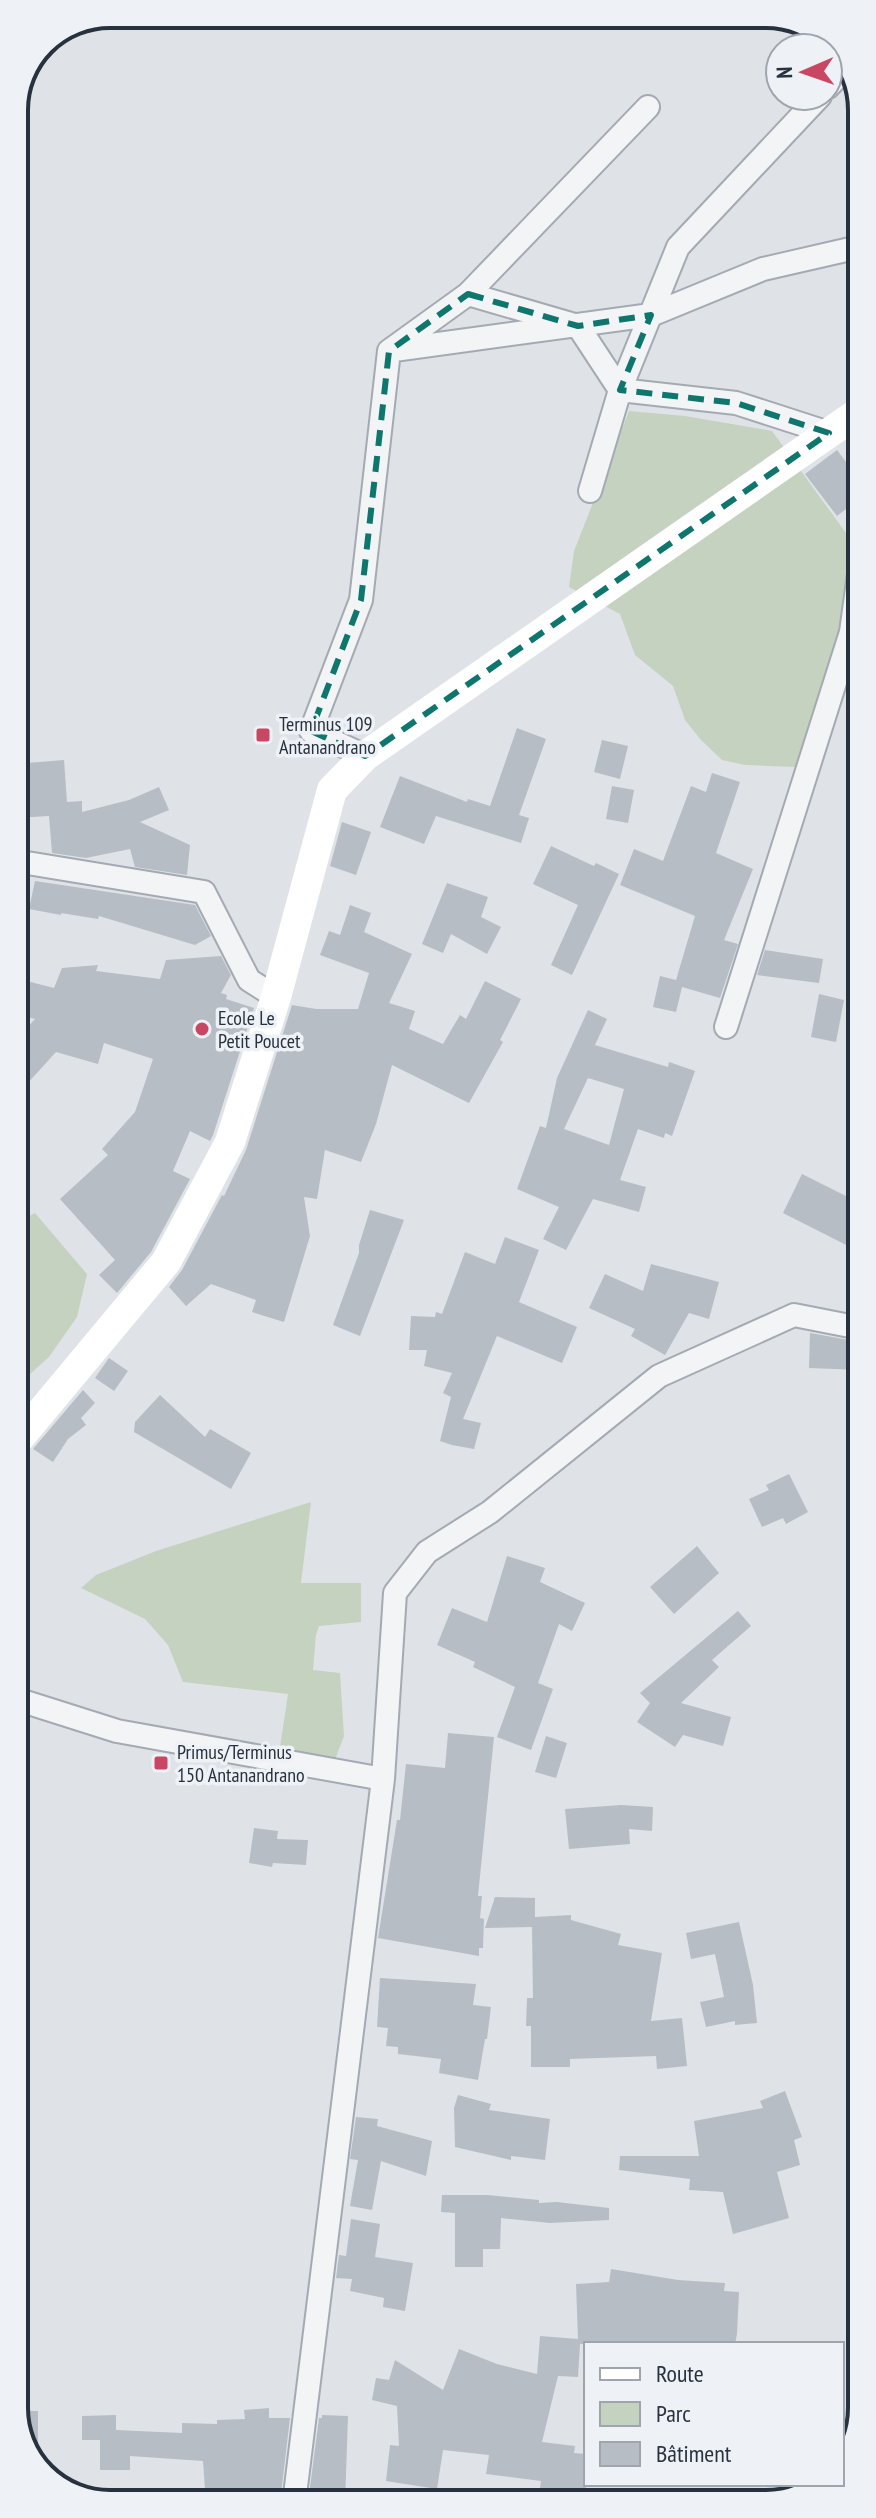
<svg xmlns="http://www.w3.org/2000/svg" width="876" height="2518" font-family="'PT Sans Narrow',sans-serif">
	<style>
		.green { fill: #c6d2c0 }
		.building { fill: #b6bdc5; fill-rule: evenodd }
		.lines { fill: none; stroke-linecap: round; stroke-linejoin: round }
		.street-casing { stroke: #a4aab2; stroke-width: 26 }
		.street { stroke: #f2f4f6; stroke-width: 22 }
		.secondary { stroke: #fff; stroke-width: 30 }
		.marked { fill: none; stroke: #0f766e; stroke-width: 6; stroke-dasharray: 16 10; stroke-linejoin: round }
		.poi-dot { fill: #ca4763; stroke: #eef2f6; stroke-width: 3 }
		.labels { text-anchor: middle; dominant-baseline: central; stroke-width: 7; stroke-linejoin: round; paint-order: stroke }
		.poi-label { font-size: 20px; fill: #28323f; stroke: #eef2f6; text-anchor: start }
		.rim { fill: none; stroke: #28323f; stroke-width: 4 }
	</style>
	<rect width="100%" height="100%" fill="#dfe3e8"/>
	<path class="green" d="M629,411l56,5 87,15 87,120v23l-52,197 -12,-4 -50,-2 -23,-5 -21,-20 -16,-20 -12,-34 -38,-31 -15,-41 -51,-27 5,-36z
		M35,1213l52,61 -10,43 -28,40 -33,30v-164z
		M311,1502l-10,81h60v39l-42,4 -3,9 -3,35 27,3 4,63 -13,34 -53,-10 10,-66 -105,-12 -15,-37 -23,-26 -64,-31 15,-13 60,-24z"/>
	<path class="building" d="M837,450l22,29v20l-22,17 -32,-42z
		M517,728l29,11 -27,76 10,3 -8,25 -85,-27 -12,28 -44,-17 20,-51 67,26 1,-3 22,7z
		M602,740l26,6 -8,33 -26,-7z
		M64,760l3,42 15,-1v11l47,-12 30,-13 10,23 -29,12 50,23 -3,30 -52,-8 -5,-18 -44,9 -34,-5 -3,-37 -34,2v-54z
		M712,773l28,9 -24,71 37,16 -29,71 14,4 -18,54 -38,-11 -6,25 -23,-5 7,-31 16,4 19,-64 -75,-31 14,-36 29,12 28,-75 15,6z
		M612,786l22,4 -6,33 -22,-4z
		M342,822l29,10 -15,43 -26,-9z
		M551,846l43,20 2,-3 23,11 -47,101 -21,-10 27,-60 -45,-21z
		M35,881l160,24 16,31 -16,9 -96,-29 -1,3 -37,-6v2l-32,-6z
		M447,883l41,14 -7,20 20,10 -14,27 -36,-20 -8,19 -21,-9z
		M350,905l21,8 -7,19 48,22 -23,49 26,8 -6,18 34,15 17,-29 6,4 19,-38 36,18 -21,41 3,2 -34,61 -77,-38 -16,59 -15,38 -36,-12 -8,49 -13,-2 6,39 -26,86 -32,-10 4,-12 -45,-16 -25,22 -17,-19 13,-17 40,-75 2,1 22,-46 46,-145 24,4h42l11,-36 -49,-18 9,-24 11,4z
		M765,950l58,9 -4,24 -62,-8z
		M221,956l10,19 -10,18 6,2 -1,4 28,9 -41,127 -3,6 -20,-10 -17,40 17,8 -39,73 -34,41 -18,-18 16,-15 -55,-61 48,-44 -6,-6 33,-37 18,-53 -49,-16 -6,21 -42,-12 -40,44 -1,-55 20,-22 -20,-5v-36l39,10 8,-20 36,-3 -2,6 64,8 6,-19z
		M819,994l25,6 -8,42 -25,-5z
		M588,1010l19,9 -12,26 73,22 1,-5 26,9 -23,65 -7,-3 -1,5 -26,-9 -18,51 26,7 -7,25 -46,-13 -27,51 -23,-11 16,-32 -42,-18 23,-63 6,2 11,-50zM588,1078l36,11 -15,56 -45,-16z
		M802,1174l58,29v49l-77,-39z
		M370,1210l34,10 -44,116 -27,-11 26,-72v-8z
		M505,1237l34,13 -20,52 58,25 -15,36 -65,-27 -34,83 18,4 -7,26 -22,-4 -12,-4 11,-44 -8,-4 9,-20 -28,-7 3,-16h-18l2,-34 24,1 1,-5 6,2 23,-62 30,12z
		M651,1264l68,18 -10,37 -20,-6 -24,42 -34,-19 4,-7 -46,-21 16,-34 38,17z
		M810,1333l50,9v28l-51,-2z
		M109,1358l19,13 -14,20 -19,-13z
		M83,1390l12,13 -14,15 5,7 -18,14 -15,23 -20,-13z
		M160,1395l45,42 5,-8 41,24 -20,36 -97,-57 1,-10z
		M789,1474l19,38 -22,12 -3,-6 -21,9 -13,-28 20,-9 -3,-5z
		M697,1546l22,27 -45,41 -24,-27z
		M507,1556l38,12 -5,14 45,21 -13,28 -13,-7 -21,59 15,6 -22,61 -34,-13 18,-50 -42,-20 2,-5 -38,-17 15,-37 35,14z
		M738,1611l13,15 -39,34 7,7 -38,36 50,14 -8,29 -40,-11 -8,12 -38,-25 13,-19 -10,-10z
		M448,1733l46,4 -16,159h4l-2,22 4,1 -1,29h-4v8l-101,-18 19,-118h3l6,-56 39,4z
		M546,1736l21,7 -11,35 -21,-6z
		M621,1805l32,2 -1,24 -23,-2 1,15 -61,5 -4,-40z
		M254,1828l24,3 -1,8 31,1 -2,25 -33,-2 -1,4 -23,-4z
		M495,1897l40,1v19l36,-2v5l50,14 -3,11 44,8 -11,68 31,-3 5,48 -30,3 -1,-13 -86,3v8h-39v-41h-5l1,-28h6l-1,-71 -47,1z
		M739,1922l14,63 4,38 -22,2v-4l-29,6 -6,-25 24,-5 -9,-43 -24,5 -5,-26z
		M380,1978l96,6 -3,21 18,2 -4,32h-2l-7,41 -39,-7 2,-14 -43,-5v-7l-12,-1 2,-18 -11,-1z
		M785,2091l17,46 -8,3 6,25 -23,7 12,46 -56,16 -10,-42 -34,-2 1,-11 -71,-9 1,-14h79l-5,-35 69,-13 -3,-7z
		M458,2095l33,9 -2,6 61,9 -5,41 -34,-4v4l-56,-13 -1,-39z
		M356,2117l22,2 -1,7 55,15 -6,35 -45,-15 -9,49 -22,-4 8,-46 -8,-1z
		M442,2195h46l51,5v3l18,-1 52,6v12l-59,3 -49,-5 -1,31h-17v18h-28v-54l-14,-1z
		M351,2219l29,5 -5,33 38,6 -8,48 -22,-4 1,-9 -34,-7 2,-12 -16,-1 3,-23 7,1z
		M611,2269l67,11 47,3 -1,8 15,1 -2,42 -2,10h-155l-2,33 -20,-1 -16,66 33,4 -1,7 12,1v48h-48l3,-21 -55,-7 3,-19 -46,-5 -6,39 -51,-8 4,-36 9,1 -2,-40 -25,-6 4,-22 13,2 6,-20 48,30 16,-41 38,15 40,10 3,-38 38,3 -2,-55 33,-2z
		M269,2408v10h21l-10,84 -42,-3v4h-32l-3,-42 -73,-5v14h-30v-30h-18v-24l34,-1v15l66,3v-10l35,1v-4l28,-1 -1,-9z
		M17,2411h21v55l-21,-33z
		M322,2415l26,1 -3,87h-37l11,-85h3z"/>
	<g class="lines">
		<defs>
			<path id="street" d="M828,87l19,-20
				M468,294l110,32 42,64 116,13 93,30
				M394,350l257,-35 112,-46 96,-22
				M590,491l30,-101 58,-143 142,-151
				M365,756l-54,-25 50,-131 28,-249 79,-57 180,-187
				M15,861l189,31 45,88 27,17
				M726,1027l125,-395 8,-58
				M16,1699l101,32 266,48
				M294,2503l89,-724 12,-186 32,-41 63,-40 169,-136 135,-61 66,13"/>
		</defs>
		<use href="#street" class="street-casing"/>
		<use href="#street" class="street"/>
		<path class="secondary" d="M16,1442l150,-180 64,-120 46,-145 56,-207 33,-34 494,-344"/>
	</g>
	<path class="marked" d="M468,294l110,32 73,-11 -31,75 116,13 93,30 -464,323 -54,-25 50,-131 28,-249z"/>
	<g class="poi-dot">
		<rect x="255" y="727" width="16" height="16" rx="4"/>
		<circle cx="202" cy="1029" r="8"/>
		<rect x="153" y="1755" width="16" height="16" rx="4"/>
	</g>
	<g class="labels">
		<g class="poi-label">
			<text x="279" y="724">Terminus 109<tspan x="279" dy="23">Antanandrano</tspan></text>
			<text x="218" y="1018">Ecole Le<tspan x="218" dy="23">Petit Poucet</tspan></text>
			<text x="177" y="1752">Primus/Terminus<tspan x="177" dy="23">150 Antanandrano</tspan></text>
		</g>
	</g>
	<path d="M0 0H876V2518H0ZM110 28H766A82 82 0 0 1 848 110V2408A82 82 0 0 1 766 2490H110A82 82 0 0 1 28 2408V110A82 82 0 0 1 110 28Z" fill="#eef2f6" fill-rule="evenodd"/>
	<path class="rim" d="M110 28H766A82 82 0 0 1 848 110V2408A82 82 0 0 1 766 2490H110A82 82 0 0 1 28 2408V110A82 82 0 0 1 110 28Z"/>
	<rect x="584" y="2342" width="260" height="144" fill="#eef2f6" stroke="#9fa5ad" stroke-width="2"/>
	<rect x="600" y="2368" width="40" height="12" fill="#ffffff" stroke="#9fa5ad" stroke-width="2"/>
	<text x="656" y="2382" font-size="24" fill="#28323f">Route</text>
	<rect x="600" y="2402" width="40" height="24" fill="#c6d2c0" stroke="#9fa5ad" stroke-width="2"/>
	<text x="656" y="2422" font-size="24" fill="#28323f">Parc</text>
	<rect x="600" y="2442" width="40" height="24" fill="#b6bdc5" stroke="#9fa5ad" stroke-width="2"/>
	<text x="656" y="2462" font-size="24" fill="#28323f">Bâtiment</text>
	<g transform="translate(804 72) rotate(268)"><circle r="38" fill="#eef2f6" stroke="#9fa5ad" stroke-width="2"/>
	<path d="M0-6L14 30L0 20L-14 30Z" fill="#ca4763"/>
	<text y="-12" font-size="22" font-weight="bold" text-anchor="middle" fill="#28323f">N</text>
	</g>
</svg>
